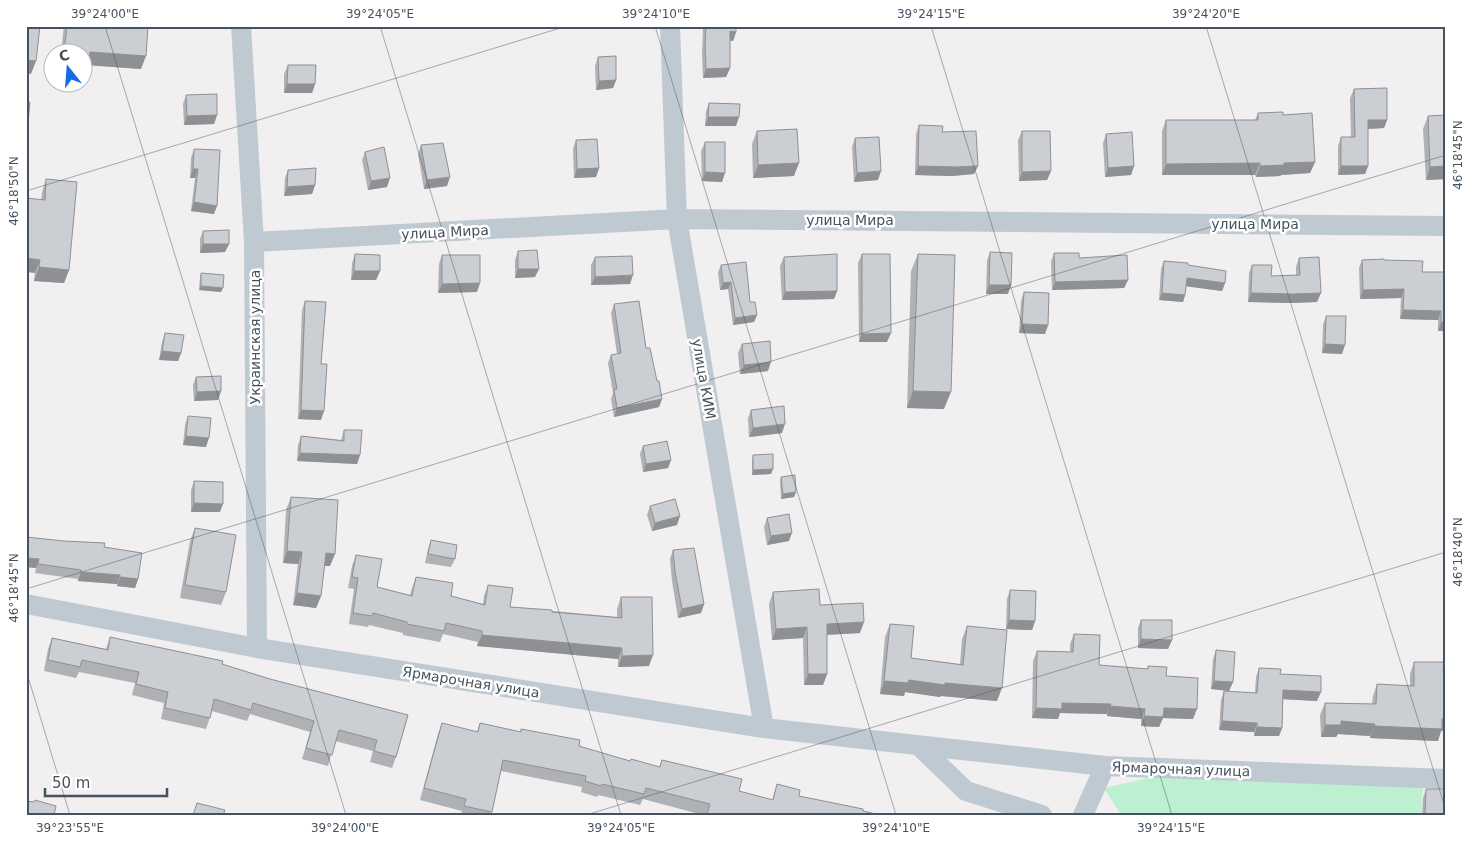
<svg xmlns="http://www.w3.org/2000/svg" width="1472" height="841" font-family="'DejaVu Sans',sans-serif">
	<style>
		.green { fill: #bcf0d1 }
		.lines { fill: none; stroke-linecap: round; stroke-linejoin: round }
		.street { stroke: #bfc9d1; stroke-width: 20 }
		.wall { fill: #afb1b5 }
		.shaded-wall { fill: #8e9094 }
		.building { fill: #cbced3; stroke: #8e9094 }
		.ticks { fill: none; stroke: #46525d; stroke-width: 1; stroke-opacity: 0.45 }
		.labels { text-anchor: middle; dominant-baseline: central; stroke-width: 5; stroke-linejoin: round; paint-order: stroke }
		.street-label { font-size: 14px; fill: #46525d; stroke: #fff }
		.neatline { fill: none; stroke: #46525d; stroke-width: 2 }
		.ticks-label { font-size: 12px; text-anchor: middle; fill: #46525d }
	</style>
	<rect width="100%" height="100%" fill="#f1efef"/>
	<path class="green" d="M1162,775l261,12 -2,28h-300l-17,-27z"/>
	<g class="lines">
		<path class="street" d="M241,26l13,216 3,406
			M670,26l7,193 87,509
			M254,242l423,-23 769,7
			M26,604l231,44 507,80 341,38 341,13
			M918,745l48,46 76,24
			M1083,815l22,-49"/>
	</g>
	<path class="wall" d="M64,26h84l-7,43 -53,-4 -5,15 -1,-28h-21z
		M703,26h33v6l-3,9 -3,-1v28l-4,9 -23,1 -1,-24z
		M598,57l18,23 -3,8 -17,2 -1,-24z
		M288,65l27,19 -3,9h-28v-19z
		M1354,89l33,31 -3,8 -16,1v37l-3,8 -27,1v-29l3,-9h10l-1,-39z
		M186,95l31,20 -3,9 -30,1 -1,-21z
		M709,103l27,23h-31l1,-15z
		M1258,113l25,2 32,47 -5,11 -29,2 -1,1 -24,1 -1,-2h-93v-44l4,-11h89z
		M1446,115v64l-20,1 -3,-51 5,-13z
		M919,125l23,7 32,42 -22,2 -37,-1 1,-41z
		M757,131l37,45 -41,2 -1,-34z
		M1022,131l29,40 -4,9 -28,1 -1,-41z
		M1106,134l28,32 -3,9 -26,2 -2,-34z
		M855,138l23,42 -24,2 -2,-35z
		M576,140l23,28 -3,9 -22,1 -1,-29z
		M705,142l17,40 -20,-1 -1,-30z
		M421,145l26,41 -23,3 -6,-35z
		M194,149l20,65 -23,-3 4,-33h-5l1,-20z
		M365,152l22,35 -19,3 -6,-30z
		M288,170l27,15 -3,9 -28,2 1,-18z
		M46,179l23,91 -5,13 -30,-2 8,-89z
		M203,231l26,13 -4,8 -25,1v-14z
		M518,251l17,26 -20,1v-18z
		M990,252l18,42h-22l1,-33z
		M1054,253l25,5 49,22 -4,8 -72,2 -1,-28z
		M355,254l25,17 -4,9h-25l1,-17z
		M862,254l25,88h-28l-1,-79z
		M918,254l26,155 -37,-1 4,-137z
		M442,255l35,37 -39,1 1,-29z
		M595,257l35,27 -39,1v-20z
		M784,257l53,34 -3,8 -52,1 -2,-34z
		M1299,258l18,44 -27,1 -42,-1 1,-29 3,-8 19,11 25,-1v-8z
		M1362,260h22l38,12h24v59h-8v-11l-38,-1 1,-21 -41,1 -1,-31z
		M1164,261l24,4 37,18 -3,8 -36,-5 -1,9 -2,7 -24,-2 2,-31z
		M721,265l29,37 7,13 -3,7 -21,3 -5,-36 -8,1 -2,-18z
		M201,273l20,19 -22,-2 1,-13z
		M1024,292l24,33 -3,9 -26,-1 2,-32z
		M305,301l16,63v56l-23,-1 4,-109z
		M614,304l32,44 16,51 -3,8 -45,10 -3,-18 2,-6 -5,-30 3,-8 6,-1 -6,-41z
		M1326,316l16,38 -20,-1 1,-28z
		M165,333l16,20 -3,8 -19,-1 3,-18z
		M742,344l26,27 -28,3 -2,-21z
		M196,377l25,14 -3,9 -24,1 -1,-16z
		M751,410l31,23 -33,4 -1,-19z
		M188,416l18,31 -23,-2 2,-20z
		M344,430l16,25 -3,9 -60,-3 1,-16 3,-9 40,4z
		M643,446l28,14 -3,8 -25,4 -3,-18z
		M753,455l20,14 -2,5 -19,1v-15z
		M781,477l15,15 -2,5 -13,2 -1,-17z
		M194,481l26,31h-29v-22z
		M291,497l39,69h-6l-3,30 -5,12 -23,-3 5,-41 -15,-1 3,-53z
		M650,506l27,19 -25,6 -5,-16z
		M767,518l22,23 -22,4 -3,-18z
		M195,528l31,64 -5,13 -41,-7 10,-57z
		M26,537l78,10 34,32 -3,9 -18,-2v-2l-39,-3v-2l-43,-6 1,-5 -10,-1z
		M431,540l24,19 -4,8 -26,-4 3,-14z
		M673,550l31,54 -3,9 -23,5 -6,-37 -2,-22z
		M356,555l21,32 33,8 2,-7 4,-11 35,19 32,8 1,-8 4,-11 22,22 107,10v-8l4,-12 28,69 -31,1v-8l-141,-13 1,-4 -35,-8 -3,8 -37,-7v-2l-34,-8 -1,2 -19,-3 5,-35 -6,-1 4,-22z
		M1010,590l25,31 -3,9 -26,-1 1,-30z
		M773,592l47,13 40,28 -33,2v39l-4,11h-19l-1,-47 -31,2 -3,-36z
		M1141,620l31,20 -4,9 -30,-1v-20z
		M890,624l21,34 49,6 2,-25 5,-13 30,75 -56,-5 -1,1 -35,-5 -1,4 -24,-2 5,-57z
		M1074,634l25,31 48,4 1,-3 18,10 27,43 -30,-1 -4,9 -18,-1v-7l-34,-3v-2l-47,-1 -2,6 -26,-1 1,-57 4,-10 33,1v-8z
		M110,637l112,27 48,15 138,36 -12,42 -4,11 -22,-6 3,-11 -38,-10 -7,25 -26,-7 8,-27 -60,-18 -3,7 -35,-10 -6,18 -45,-10 3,-16 -32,-8 3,-12 -56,-11 -3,6 -32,-7 4,-22 4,-11 54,11z
		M1216,650l17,32 -4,9 -18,-2 2,-30z
		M1414,662l27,69 -3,10 -68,-3v-2l-32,-2 -2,3h-15l-1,-22 5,-12 47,1 1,-8 4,-12 33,2v-12z
		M1259,668l21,6 37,27 -34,-2 -1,29 -3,8h-25v-4l-35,-2 2,-30 3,-9 31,2 1,-16z
		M442,723l35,9 3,-9 40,9 1,-3 109,32 29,6 3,-7 77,31 33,9 5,-16 22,12 81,19h-177l-60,-16 -3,6 -42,-10 -1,2 -16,-5 1,-5 -81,-16 -10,44h-30l1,-4 -42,-11 18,-66z
		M1426,789l20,26h-24l1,-17z"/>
	<path class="shaded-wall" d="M730,31l6,1 -3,9 -7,-1z
		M90,52l56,4 -5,13 -56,-4z
		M27,60l9,1 -5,13 -5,-1z
		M82,66h6l-5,14 -1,-1z
		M730,68l-4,9 -23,1 3,-9z
		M616,80l-3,8 -17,2 3,-9z
		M287,84h28l-3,9h-28z
		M217,115l-3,9 -30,1 3,-9z
		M708,117h31l-3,9h-31z
		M1368,120h19l-3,8 -19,1z
		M1315,162l-5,11 -29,2 -1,1 -24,1 4,-11 24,-3z
		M799,163l-5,13 -41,2 5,-13z
		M1260,163l-5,12h-93l4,-11z
		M918,166h60l-4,8 -22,2 -37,-1z
		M1134,166l-3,9 -26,2 3,-9z
		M1341,166h27l-3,8 -27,1z
		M1446,166v13l-20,1 4,-13z
		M599,168l-3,9 -22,1 3,-9z
		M193,169h5l-3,9h-5z
		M881,171l-3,9 -24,2 3,-9z
		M1051,171l-4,9 -28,1 3,-9z
		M705,172l20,1 -3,9 -20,-1z
		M450,177l-3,9 -23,3 3,-9z
		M390,178l-3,9 -19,3 3,-9z
		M315,185l-3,9 -28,2 3,-9z
		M194,202l23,4 -3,8 -23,-3z
		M203,244h26l-4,8 -25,1z
		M26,258l14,2 -5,13 -9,-1z
		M39,267l30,3 -5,13 -30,-2z
		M518,269h21l-4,8 -20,1z
		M354,271h26l-4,9h-25z
		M633,275l-3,9 -39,1 4,-8z
		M1187,278l38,5 -3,8 -38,-5z
		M1128,280l-4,8 -72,2 3,-8z
		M731,282l-3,7 -8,1 3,-7z
		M480,283l-3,9 -39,1 4,-9z
		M989,285h22l-3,9h-22z
		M201,286l22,2 -2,4 -22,-2z
		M1404,289l-3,9 -41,1 3,-9z
		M837,291l-3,8 -52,1 3,-8z
		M1162,293l23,2 -2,7 -24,-2z
		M1251,293h70l-4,9 -27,1 -42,-1z
		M1403,310l38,1 -3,9 -38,-1z
		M757,315l-3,7 -21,3 2,-7z
		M1441,322h5v9h-8z
		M1022,324l26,1 -3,9 -26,-1z
		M891,333l-4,9h-28l3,-8z
		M1325,344l20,1 -3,9 -20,-1z
		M162,351l19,2 -3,8 -19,-1z
		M771,362l-3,9 -28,3 4,-9z
		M221,391l-3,9 -24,1 3,-9z
		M913,391l38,1 -7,17 -37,-1z
		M662,399l-3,8 -45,10 3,-9z
		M301,410l23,1 -3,9 -23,-1z
		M785,424l-3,9 -33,4 4,-9z
		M186,436l23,2 -3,9 -23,-2z
		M300,453l60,2 -3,9 -60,-3z
		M671,460l-3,8 -25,4 3,-8z
		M773,469l-2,5 -19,1 1,-5z
		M796,492l-2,5 -13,2 2,-5z
		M194,503l29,1 -3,8h-29z
		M680,516l-3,9 -25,6 3,-8z
		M792,533l-3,8 -22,4 4,-9z
		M287,551l15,1 -4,12 -15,-1z
		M326,553l9,1 -5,12h-9z
		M26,558l13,1 -3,9 -10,-1z
		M81,572l39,3 -3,9 -39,-3z
		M120,577l18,2 -3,9 -18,-2z
		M297,593l24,3 -5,12 -23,-3z
		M704,604l-3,9 -23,5 4,-9z
		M1009,620l26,1 -3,9 -26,-1z
		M864,622l-4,11 -38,2 5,-11z
		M807,627l-4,11 -31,2 4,-11z
		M482,635l140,13 -4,11 -141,-13z
		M1141,639l31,1 -4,9 -30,-1z
		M653,655l-4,11 -31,1 4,-11z
		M808,674h19l-4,11h-19z
		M909,680l36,3 57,5 -5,13 -56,-5 -1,1 -35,-5 -1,4 -24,-2 4,-13z
		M1214,681l19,1 -4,9 -18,-2z
		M1283,690l38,2 -4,9 -37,-2z
		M1062,703l49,1 -4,10 -47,-1 -2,6 -26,-1 4,-10z
		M1110,706l35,3 -4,10 -34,-3z
		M1164,708l33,1 -4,10 -30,-1 -4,9 -18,-1 3,-10z
		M1442,719h4v12h-5l-3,10 -68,-3 4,-12z
		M1222,721l35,2 -3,9 -35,-2z
		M1341,721l34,3 -5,12 -32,-2 -2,3h-15l4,-12z
		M1257,727l25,1 -3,8h-25z"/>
	<path class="building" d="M26,26h14l-4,35 -9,-1 -1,5z
		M67,26h81l-2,30 -56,-4 -2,14h-6v-14h-18z
		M706,26h30v6l-6,-1v37l-24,1 -1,-24z
		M616,56v24l-17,1 -1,-24z
		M288,65h28l-1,19h-28z
		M1387,88v32h-19v46h-27v-29h14l-1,-48z
		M217,94v21l-30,1 -1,-21z
		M26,102h4l-4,40z
		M709,103l31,1 -1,13h-31z
		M1283,112v3l29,-2 3,49 -31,1v2l-24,1v-3l-94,1v-44h92v-7z
		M1446,115v51l-16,1 -2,-51z
		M919,125l24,1 -1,6 34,-1 2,35 -23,1 -37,-1z
		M797,129l2,34 -41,2 -1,-34z
		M1022,131h28l1,40 -29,1z
		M1132,132l2,34 -26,2 -2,-34z
		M879,137l2,34 -24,2 -2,-35z
		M597,139l2,29 -22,1 -1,-29z
		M705,142h20v31l-20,-1z
		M443,143l7,34 -23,3 -6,-35z
		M384,147l6,31 -19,3 -6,-29z
		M194,149l26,1 -3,56 -23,-4 4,-33h-5z
		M316,168l-1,17 -28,2 1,-17z
		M46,179l31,3 -8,88 -30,-3 1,-7 -14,-2v-60l19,2z
		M229,230v14h-26v-13z
		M537,250l2,19h-21v-18z
		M990,252l22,1 -1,32h-22z
		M1054,253h25v5l48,-3 1,25 -73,2z
		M355,254l25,1v16h-26z
		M837,254v37l-52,1 -1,-35z
		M862,254h28l1,79 -29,1z
		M918,254l37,1 -4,137 -38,-1z
		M442,255h38v28l-38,1z
		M632,256l1,19 -38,2v-20z
		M1319,257l2,36 -28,1 -42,-1 1,-28h20l-1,11 29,-1 -1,-17z
		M1384,259v1l39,1 -1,11h24v50h-5v-11l-38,-1 1,-21 -41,1 -1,-30z
		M1164,261l24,2v2l38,6 -1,12 -38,-5 -2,17 -23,-2z
		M746,262l4,40h5l2,13 -22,3 -4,-36 -8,1 -2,-18z
		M201,273l23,2 -1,13 -22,-2z
		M1024,292l25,1 -1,32 -26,-1z
		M305,301l21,1 -5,62h6l-3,47 -23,-1z
		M639,301l7,47h4l7,33h2l3,18 -45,9 -3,-18 3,-1 -6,-34 10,-2 -7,-49z
		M1326,316h20l-1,29 -20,-1z
		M165,333l19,2 -3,18 -19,-2z
		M770,341l1,21 -27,3 -2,-21z
		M221,376v15l-24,1 -1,-15z
		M784,406l1,18 -32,4 -2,-18z
		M188,416l23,2 -2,20 -23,-2z
		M344,430h18l-2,25 -60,-2 1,-17 43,5z
		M667,441l4,19 -25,4 -3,-18z
		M773,454v15l-20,1v-15z
		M795,475l1,17 -13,2 -2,-17z
		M194,481l29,1v22l-29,-1z
		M291,497l47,3 -3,54 -9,-1 -5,43 -24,-3 5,-41 -15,-1z
		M675,499l5,17 -25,7 -5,-17z
		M789,514l3,19 -21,3 -4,-18z
		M195,528l41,7 -10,57 -41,-7z
		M26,537l38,4 41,2 -1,4 38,6 -4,26 -18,-2v-2l-39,-3v-2l-43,-6 1,-5 -13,-1z
		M431,540l26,5 -2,14 -27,-5z
		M694,548l10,56 -22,5 -7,-37 -2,-22z
		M356,555l26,4 -5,28 35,9 4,-19 37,6 -2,13 34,9 3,-20 25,3 -3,19 42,3v2l70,6 -1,-21h31l1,58 -31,1v-8l-140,-13v-4l-36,-8 -2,8 -37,-7v-2l-34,-9 -1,3 -19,-3 5,-35 -6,-1z
		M819,589l1,16 43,-2 1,19 -37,2v50h-19l-1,-47 -31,2 -3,-37z
		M1010,590l26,1 -1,30 -26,-1z
		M1141,620h31v20l-31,-1z
		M890,624l24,2 -3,32 52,7 4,-39 40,4 -5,58 -57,-5v2l-36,-5 -1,3 -24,-2z
		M1074,634l26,1 -1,30 49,4v-3l19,1 -1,9 32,2 -1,31 -33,-1 -1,9 -19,-1 1,-7 -35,-3 1,-2 -49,-1v6l-26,-1 1,-57 36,1z
		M110,637l113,24 -1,3 48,15 138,36 -12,42 -22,-6 3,-11 -38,-10 -7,25 -26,-7 8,-27 -61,-18 -2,7 -37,-11 -4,19 -45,-10 3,-16 -32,-8 3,-12 -57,-12 -2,7 -32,-7 4,-22 56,12z
		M1216,650l19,2 -2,30 -19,-1z
		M1414,662h30l-1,9h3v48h-4v10l-68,-3 1,-2 -34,-3v4h-16v-22l51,1 1,-20 37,2z
		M1259,668l22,1 -1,5 41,2v16l-38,-2 -1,38 -25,-1v-4l-35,-2 2,-30 33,2z
		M442,723l36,9 2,-9 41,9v-3l59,11 -1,6 51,15 1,-2 29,8 2,-7 80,19 -3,12 34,9 4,-16 23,6 -1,6 64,13v2l17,4h-173l3,-11 -64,-16 -2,6 -42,-10 -1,2 -16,-5 1,-5 -83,-16 -11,52 -28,-6 2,-7 -42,-11z
		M1426,789h20v26h-21z
		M35,800l21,6 -2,9h-28v-14l8,1z
		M197,803l28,7 -2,5h-30z"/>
	<path class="ticks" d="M105,26l241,789M380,26l241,789M655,26l241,789M931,26l241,789M1206,26l240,785M26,191l541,-165M26,589l1420,-434M26,670l44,145M586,815l860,-263"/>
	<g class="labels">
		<g class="street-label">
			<text x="850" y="220">улица Мира</text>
			<text x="1255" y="224">улица Мира</text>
			<text transform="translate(445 232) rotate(-3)">улица Мира</text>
			<text transform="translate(255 337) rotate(-90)">Украинская улица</text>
			<text transform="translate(704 379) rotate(80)">улица КИМ</text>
			<text transform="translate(471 682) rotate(9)">Ярмарочная улица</text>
			<text transform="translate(1181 769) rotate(2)">Ярмарочная улица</text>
		</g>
	</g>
	<rect width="1472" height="841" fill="none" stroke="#ffffff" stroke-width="55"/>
	<g transform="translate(68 68) rotate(343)"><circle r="24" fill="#ffffff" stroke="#b5babe"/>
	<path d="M0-4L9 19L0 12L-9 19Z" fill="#156de5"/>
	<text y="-8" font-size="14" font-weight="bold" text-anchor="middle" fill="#46525d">С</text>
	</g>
	<path d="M45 788v8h122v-8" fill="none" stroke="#46525d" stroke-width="2.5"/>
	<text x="52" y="788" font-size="15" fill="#46525d" stroke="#ffffff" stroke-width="4" paint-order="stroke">50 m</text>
	<rect x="28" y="28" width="1416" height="786" class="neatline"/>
	<g class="ticks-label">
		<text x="105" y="18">39°24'00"E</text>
		<text x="380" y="18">39°24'05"E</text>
		<text x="656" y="18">39°24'10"E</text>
		<text x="931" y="18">39°24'15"E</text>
		<text x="1206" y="18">39°24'20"E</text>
		<text transform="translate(1458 155) rotate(-90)" y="4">46°18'45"N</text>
		<text transform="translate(14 191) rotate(-90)" y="4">46°18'50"N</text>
		<text transform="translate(1458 552) rotate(-90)" y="4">46°18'40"N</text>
		<text transform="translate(14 588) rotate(-90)" y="4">46°18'45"N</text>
		<text x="70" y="832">39°23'55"E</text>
		<text x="345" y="832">39°24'00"E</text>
		<text x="621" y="832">39°24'05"E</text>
		<text x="896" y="832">39°24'10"E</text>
		<text x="1171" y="832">39°24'15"E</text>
	</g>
</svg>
